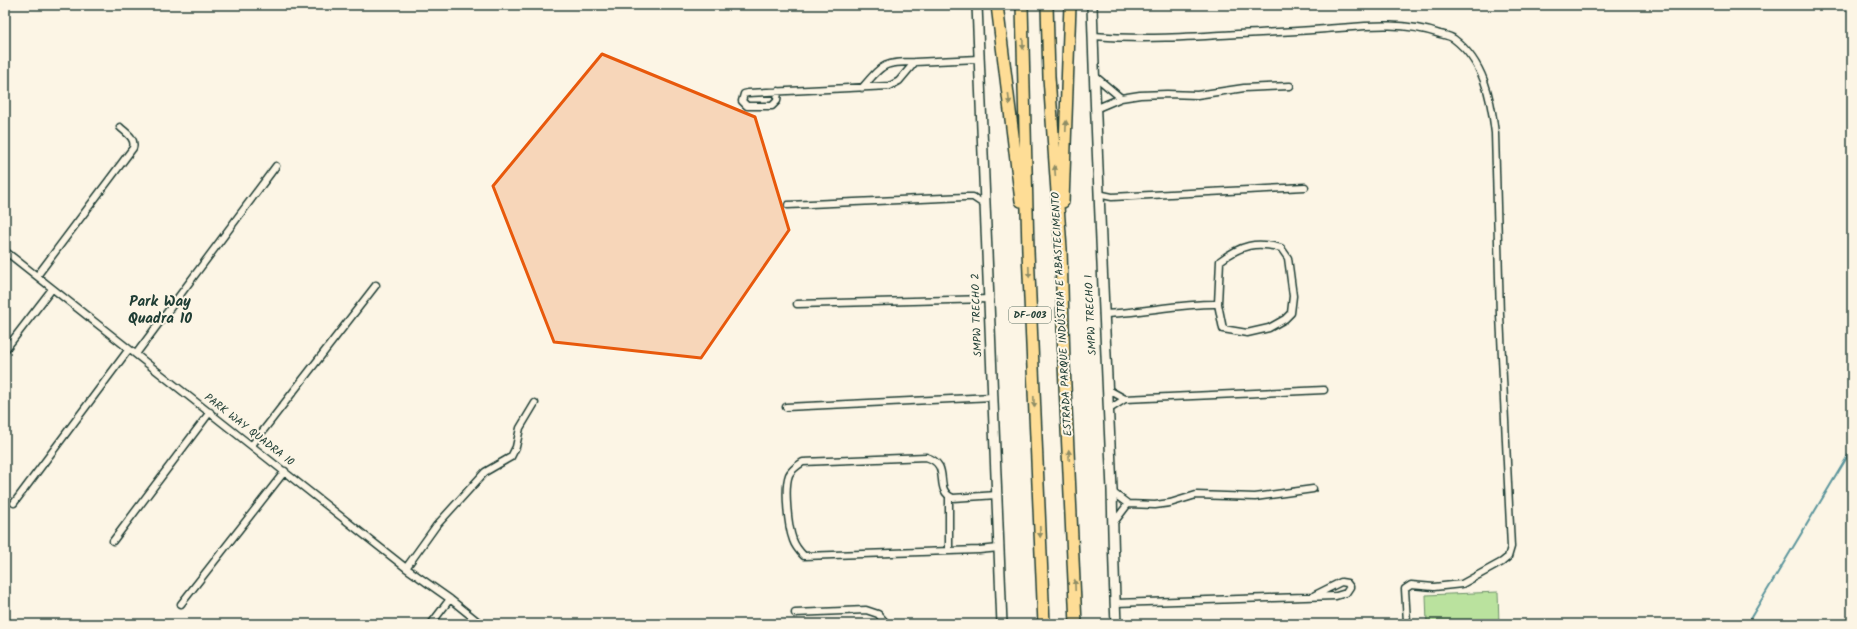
<svg xmlns="http://www.w3.org/2000/svg" width="1857" height="629" font-family="Kalam,sans-serif">
	<style>
		.green { fill: #bae29e; stroke: #6c9069 }
		.lines { fill: none; stroke-linecap: round; stroke-linejoin: round }
		.stream { stroke: #5b959c; stroke-width: 2 }
		.street-casing { stroke: #1f3d34; stroke-width: 9 }
		.secondary-casing { stroke: #1f3d34; stroke-width: 12 }
		.highway-casing { stroke: #1f3d34; stroke-width: 14 }
		.street { stroke: #fcf5e5; stroke-width: 6 }
		.secondary { stroke: #fcf5e5; stroke-width: 9 }
		.highway { stroke: #fedd96; stroke-width: 11 }
		.oneway { fill: #8e8d65 }
		.marked { fill: #e8590c; fill-opacity: 0.2; stroke: #e8590c; stroke-width: 3; stroke-linejoin: round }
		.labels { text-anchor: middle; dominant-baseline: central; stroke-width: 4; stroke-linejoin: round; paint-order: stroke }
		.shield { fill: #fcf5e5; stroke: #617469; stroke-width: 1 }
		.shield-label { font-size: 10px; font-weight: bold; fill: #1f3d34 }
		.street-label { font-size: 11px; fill: #1f3d34; stroke: #fcf5e5 }
		.district-label { font-size: 15px; font-weight: bold; fill: #1f3d34; stroke: #fcf5e5 }
	</style>
	<rect width="100%" height="100%" fill="#fcf5e5"/>
	<filter id="ink" filterUnits="userSpaceOnUse"><feTurbulence type="fractalNoise" baseFrequency=".025" numOctaves="2"/><feDisplacementMap in="SourceGraphic" scale="8" xChannelSelector="R" yChannelSelector="G"/><feConvolveMatrix kernelMatrix="1 2 1 2 8 2 1 2 1" color-interpolation-filters="sRGB"/></filter>
	<g filter="url(#ink)">
		<path class="green" d="M1498,592l1,32h-72l-1,-29z"/>
		<g class="lines">
			<path class="stream" d="M1747,624l105,-175"/>
			<defs>
				<path id="street" d="M1093,36c48,4 97,1 145,-2 29,-1 59,-3 88,-5 39,-3 76,-8 114,5 4,1 10,2 14,5 30,23 37,59 41,94l5,182 11,232 -3,10 -6,5 -40,22 -28,3 -23,-2 -6,4 2,33
					M1096,77l25,21
					M862,88c21,-24 21,-26 53,-26
					M778,91l-1,10 -5,5h-25l-5,-5 2,-7 4,-1 142,-7 9,-5 16,-19 63,-3
					M1095,109l26,-11 19,-3 27,-1 30,1 47,-7 46,-2
					M1098,194l14,3 193,-10
					M788,205l177,-8h8l12,8
					M5,251l401,317 44,31 31,25
					M37,276l96,-128c3,-10 -7,-15 -13,-21
					M797,304l192,-5
					M1103,314c39,-1 77,-11 115,-10l5,25 24,4 22,-5 16,-9 6,-6 2,-17 -5,-38 -7,-10c-25,-7 -40,-3 -61,13l-2,43
					M5,350l47,-61
					M136,354l140,-188
					M1107,389l18,10 199,-9
					M786,407l207,-10
					M1108,410l17,-11
					M252,445l124,-160
					M1112,492l16,12 27,1 15,-2 26,-8 59,2 58,-8
					M997,495l-44,3c-21,-9 0,-33 -27,-41l-123,5c-6,4 -11,7 -14,13 -5,13 -1,52 4,65 2,6 6,11 11,16l175,-6 20,-2
					M949,496v55
					M14,503l115,-154
					M1112,525l16,-21
					M113,541l97,-129
					M406,568l30,-42 49,-54 26,-15 5,-10 4,-19 15,-25
					M1115,603l221,-7 10,-3 4,-6 -3,-4 -6,-1 -26,13
					M181,604l104,-133
					M795,613l71,-3 12,4 9,10
					M431,624l19,-25"/>
				<path id="secondary" d="M977,5l25,619
					M1092,5c5,162 13,323 20,485 1,45 2,89 4,134"/>
				<path id="highway" d="M997,5l24,196
					M1022,5l6,246 16,373
					M1047,5l2,72 12,172 3,115 12,260
					M1063,202l7,-197"/>
			</defs>
			<use href="#street" class="street-casing"/>
			<use href="#secondary" class="secondary-casing"/>
			<use href="#highway" class="highway-casing"/>
			<use href="#street" class="street"/>
			<use href="#secondary" class="secondary"/>
			<use href="#highway" class="highway"/>
		</g>
		<defs><path id="oneway-solid" d="M-6-.8H1V-3.2L6.5 0L1 3.2V.8H-6Z"/></defs>
		<g class="oneway">
			<use href="#oneway-solid" transform="translate(1023 44) rotate(88)"/>
			<use href="#oneway-solid" transform="translate(1009 99) rotate(83)"/>
			<use href="#oneway-solid" transform="translate(1066 126) rotate(-88)"/>
			<use href="#oneway-solid" transform="translate(1055 171) rotate(-94)"/>
			<use href="#oneway-solid" transform="translate(1029 272) rotate(88)"/>
			<use href="#oneway-solid" transform="translate(1034 402) rotate(88)"/>
			<use href="#oneway-solid" transform="translate(1069 455) rotate(-93)"/>
			<use href="#oneway-solid" transform="translate(1040 532) rotate(88)"/>
			<use href="#oneway-solid" transform="translate(1075 585) rotate(-92)"/>
		</g>
	</g>
	<path class="marked" d="M602,54l153,63 34,113 -88,128 -147,-16 -61,-156z"/>
	<g class="labels">
		<rect class="shield" x="1009" y="307" width="42" height="16" rx="3"/>
		<g class="shield-label">
			<text x="1030" y="315">DF-003</text>
		</g>
		<g class="street-label">
			<text transform="translate(1062 314) rotate(-93)">ESTRADA PARQUE INDÚSTRIA E ABASTECIMENTO</text>
			<text transform="translate(977 315) rotate(-92)">SMPW TRECHO 2</text>
			<text transform="translate(1091 315) rotate(-93)">SMPW TRECHO 1</text>
			<text transform="translate(249 430) rotate(38)">PARK WAY QUADRA 10</text>
		</g>
		<g class="district-label">
			<text x="160" y="302">Park Way<tspan x="160" dy="17">Quadra 10</tspan></text>
		</g>
	</g>
	<rect width="1857" height="629" fill="none" stroke="#fcf5e5" stroke-width="20"/>
	<rect x="10" y="10" width="1837" height="609" fill="none" stroke="#1f3d34" stroke-width="1.5" filter="url(#ink)"/>
</svg>
